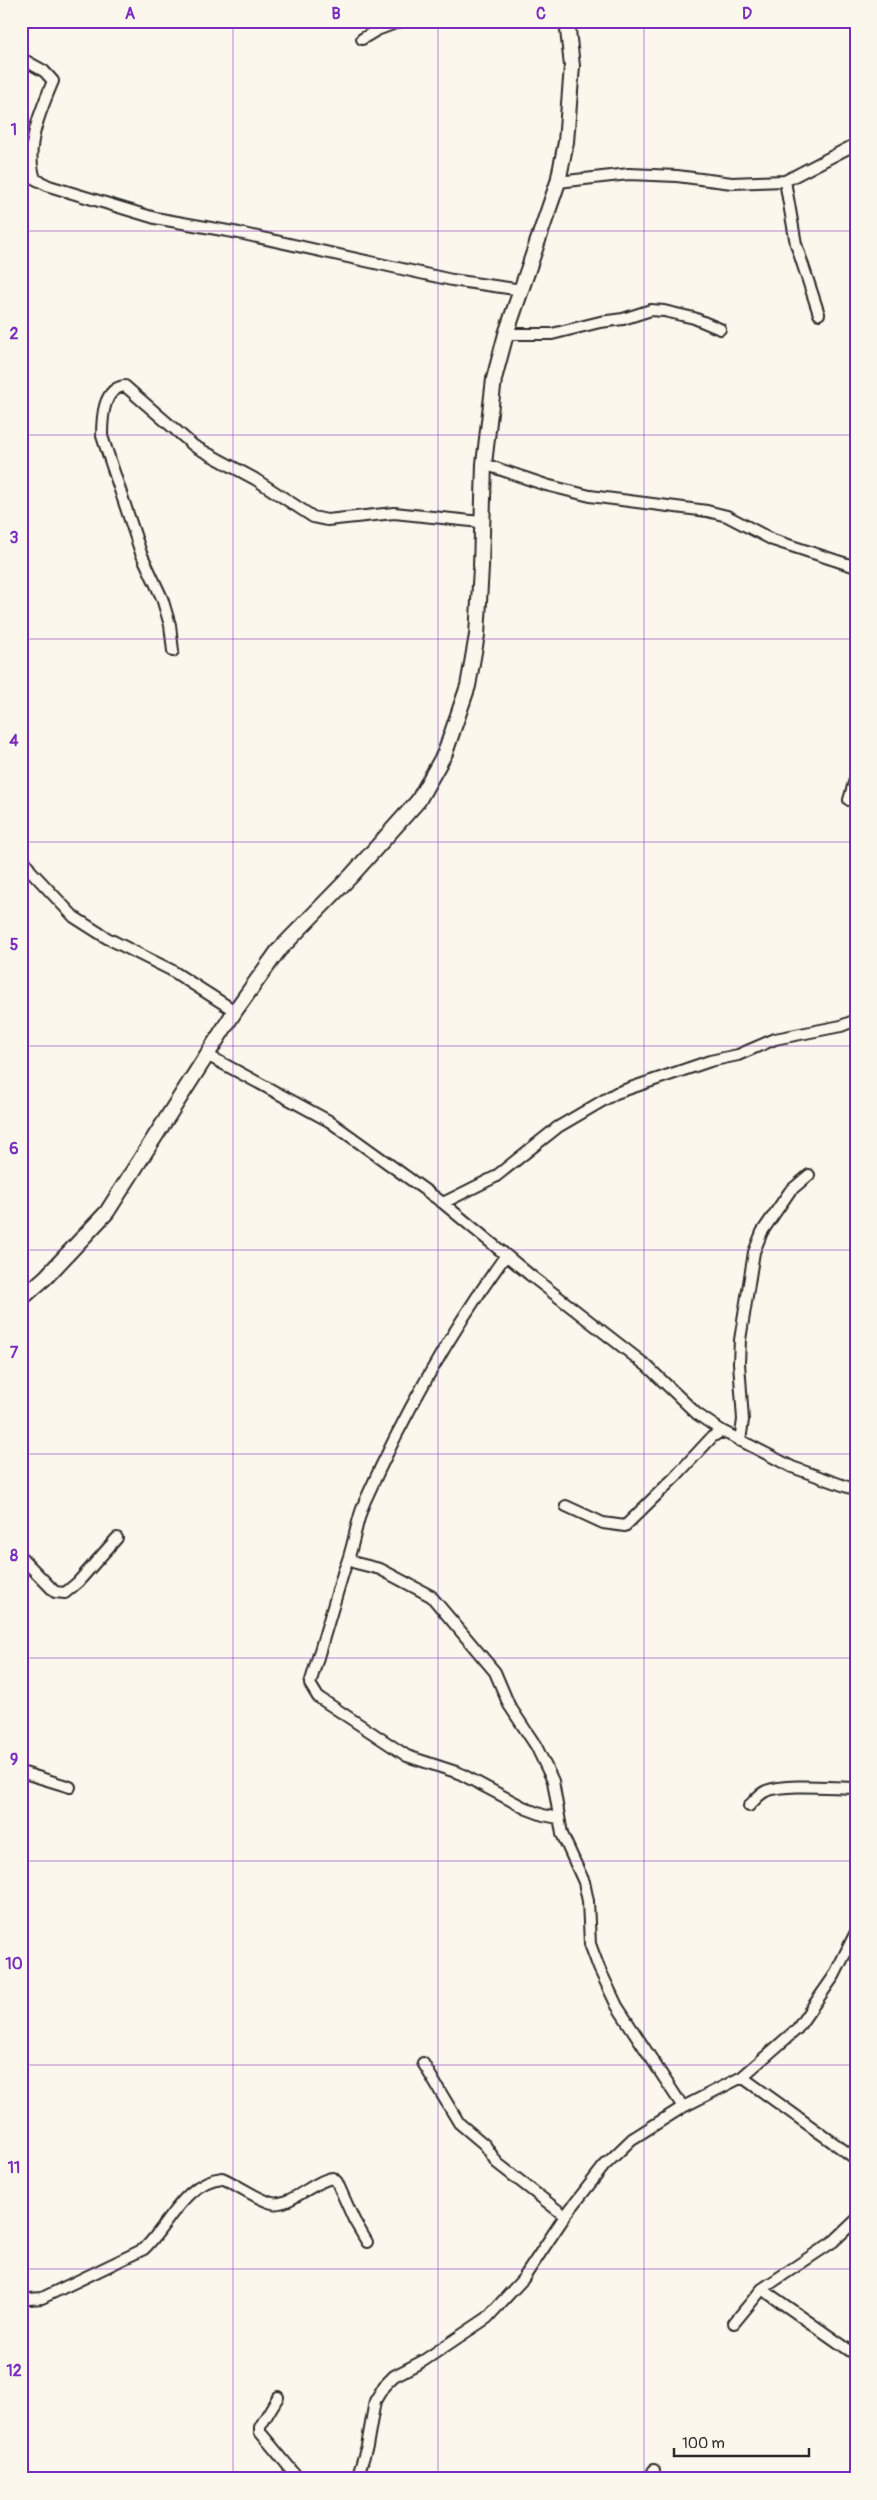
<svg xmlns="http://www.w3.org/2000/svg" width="877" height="2500" font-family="Pangolin,sans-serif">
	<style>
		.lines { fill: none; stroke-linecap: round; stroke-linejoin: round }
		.street-casing { stroke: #2b2b2b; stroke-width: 14 }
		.secondary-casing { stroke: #2b2b2b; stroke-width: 18 }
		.street { stroke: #fbf7ec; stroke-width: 10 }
		.secondary { stroke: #fbf7ec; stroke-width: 14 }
		.grid { fill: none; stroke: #7b2cbf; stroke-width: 1; stroke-opacity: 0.55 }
		.neatline { fill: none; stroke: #7b2cbf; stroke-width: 2 }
		.grid-label { font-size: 16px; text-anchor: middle; font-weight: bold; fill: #7b2cbf }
	</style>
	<rect width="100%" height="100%" fill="#fbf7ec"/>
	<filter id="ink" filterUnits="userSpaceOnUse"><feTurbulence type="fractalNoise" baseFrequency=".02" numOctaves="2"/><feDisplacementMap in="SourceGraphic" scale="10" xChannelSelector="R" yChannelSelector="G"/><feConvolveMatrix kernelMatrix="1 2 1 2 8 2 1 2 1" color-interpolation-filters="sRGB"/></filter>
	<g filter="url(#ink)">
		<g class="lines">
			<defs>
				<path id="street" d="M362,39l15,-9 24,-9
					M24,60l20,11 9,10c-12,29 -29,66 -18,98l14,7 106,32 84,15 213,47 70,10
					M785,181l11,63 23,70
					M558,182l71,-8 48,2 55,7 53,-2 71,-37
					M506,334h46l48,-12 23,-3 28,-9 13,1 30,7 26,11
					M484,464l62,21 44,11 117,15 20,5 46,24 83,27
					M173,651l-3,-26 -8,-27 -21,-45 -39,-117c0,-18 1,-48 23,-50l69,60 61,33 58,38 14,3 67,-7 87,9
					M849,800l7,-24
					M21,854l9,16 44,47 33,21 64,32 64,41
					M207,1055l122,66 114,82 87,72 117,91 50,48 25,17 70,36 64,23
					M443,1203l52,-26 63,-50 58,-34 94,-32 28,-6 37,-16 66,-13 15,-6
					M506,1255c-55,76 -103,161 -141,246 -10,22 -11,48 -21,69l-34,114 8,13 89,59 52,17 68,36 16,6 15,3
					M740,1441l3,-21 -4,-57 1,-23 14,-88 8,-20 28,-41 19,-16
					M566,1506l37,17 22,3 50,-49 37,-40 10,-6
					M21,1557l34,35 10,1 13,-11 39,-44
					M350,1559l6,4 24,6 51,27 64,76 14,33 27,41 17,35 9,53 22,48 4,19 2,43 9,24 18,38 66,101
					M21,1772l49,15
					M749,1806c6,-6 10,-12 17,-15 20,-8 67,-3 90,-3
					M423,2063l36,60 26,22 12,18 68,53
					M742,2077l114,82
					M762,2289l94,66
					M21,2296l8,3 13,-1 102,-49c24,-23 40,-67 78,-71 16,7 35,21 50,25 18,4 42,-23 61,-25l4,4 17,38 13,22
					M734,2323l28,-34 72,-48 22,-21
					M278,2397l-18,30v5l39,47
					M357,2479l10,-33 8,-45 9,-15 10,-10 29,-15 64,-43 36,-39 42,-63 39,-50 28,-27 51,-32 59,-30 55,-48 37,-53 22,-44
					M649,2479l5,-9"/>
				<path id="secondary" d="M21,1299l25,-22 61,-65 128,-201 43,-60 73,-75 67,-75 27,-48 23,-67 9,-51 4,-67 3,-104 10,-85 12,-45 52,-152 8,-40 6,-76 -5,-45"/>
			</defs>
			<use href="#street" class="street-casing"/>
			<use href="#secondary" class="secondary-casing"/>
			<use href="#street" class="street"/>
			<use href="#secondary" class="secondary"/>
		</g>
	</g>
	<path class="grid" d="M233,21v2458M438,21v2458M644,21v2458M21,231h835M21,435h835M21,639h835M21,842h835M21,1046h835M21,1250h835M21,1454h835M21,1658h835M21,1861h835M21,2065h835M21,2269h835"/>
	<rect width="877" height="2500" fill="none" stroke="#fbf7ec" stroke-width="55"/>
	<path d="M674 2448v8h135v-8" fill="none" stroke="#2b2b2b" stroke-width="2.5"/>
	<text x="682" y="2448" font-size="15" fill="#2b2b2b" stroke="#fbf7ec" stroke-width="4" paint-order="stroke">100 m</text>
	<rect x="28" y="28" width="822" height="2444" class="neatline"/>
	<g class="grid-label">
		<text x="130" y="19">A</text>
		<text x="336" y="19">B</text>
		<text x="541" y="19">C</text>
		<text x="747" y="19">D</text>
		<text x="14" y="135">1</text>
		<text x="14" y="339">2</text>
		<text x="14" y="543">3</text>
		<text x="14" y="746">4</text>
		<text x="14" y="950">5</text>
		<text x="14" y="1154">6</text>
		<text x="14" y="1358">7</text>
		<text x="14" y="1561">8</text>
		<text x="14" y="1765">9</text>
		<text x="14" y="1969">10</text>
		<text x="14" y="2173">11</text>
		<text x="14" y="2376">12</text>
	</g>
</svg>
